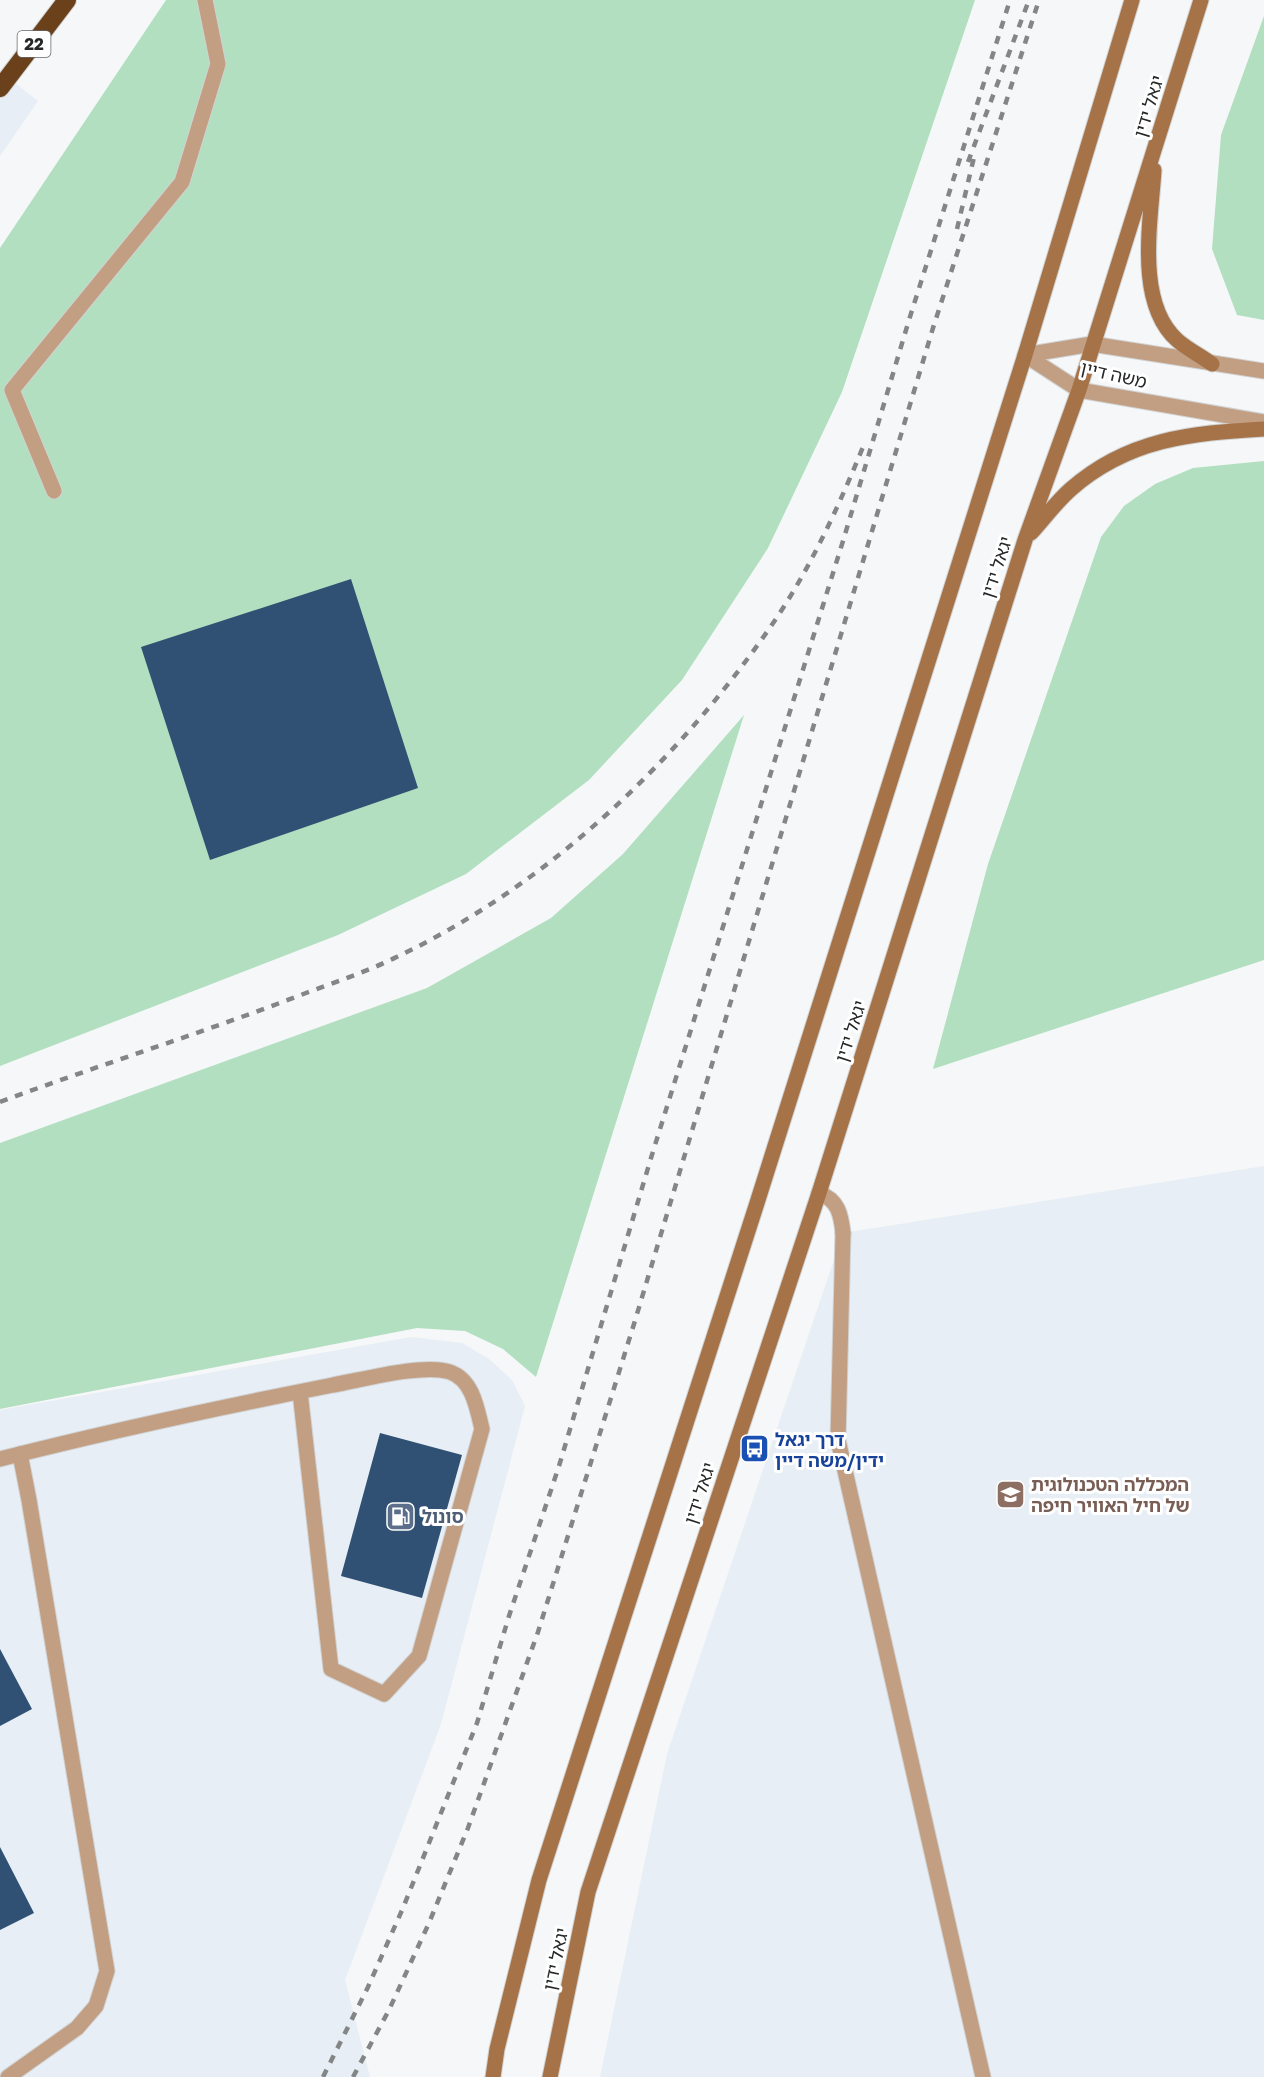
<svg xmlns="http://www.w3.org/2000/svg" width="1264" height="2077" font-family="'Golos Text','Noto Sans Hebrew',sans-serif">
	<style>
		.built { fill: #e7eef5 }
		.green { fill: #b1dfc0 }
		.building { fill: #305173 }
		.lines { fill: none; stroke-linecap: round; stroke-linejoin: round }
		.service-casing { stroke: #d1d2d2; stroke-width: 17 }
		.minor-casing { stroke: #d1d2d2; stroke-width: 17 }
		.tertiary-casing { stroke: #d1d2d2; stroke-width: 17 }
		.secondary-casing { stroke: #d1d2d2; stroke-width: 17 }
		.motorway-casing { stroke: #d1d2d2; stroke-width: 20 }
		.service { stroke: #c29e82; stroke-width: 15 }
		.minor { stroke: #c29e82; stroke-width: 15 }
		.tertiary { stroke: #c29e82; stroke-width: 15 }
		.secondary { stroke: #a67247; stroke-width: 15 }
		.motorway { stroke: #6b411c; stroke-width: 18 }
		.rail { stroke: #848585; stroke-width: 4.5; stroke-dasharray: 8 8; stroke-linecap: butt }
		.labels { text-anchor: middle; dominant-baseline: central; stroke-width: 6; stroke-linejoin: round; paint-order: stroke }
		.shield { fill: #fff; stroke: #676868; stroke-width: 1.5 }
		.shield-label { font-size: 16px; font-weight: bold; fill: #262727 }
		.street-label { font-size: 18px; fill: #262727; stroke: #fff }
		.transit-label { font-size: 18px; font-weight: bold; fill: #164399; stroke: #fff; text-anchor: start }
		.education-label { font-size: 18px; font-weight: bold; fill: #785e54; stroke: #fff; text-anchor: start }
		.service-label { font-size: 18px; font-weight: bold; fill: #4e5e75; stroke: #fff; text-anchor: start }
	</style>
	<rect width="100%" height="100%" fill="#f6f7f8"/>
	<path class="built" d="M0,71l38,30 -38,55z
		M1264,1166v911h-664l67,-323 176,-521z
		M411,1337l51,6 27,16 23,21 13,26 -84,318 -96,256 25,97h-370v-667z"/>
	<path class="green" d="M166,0h809l-133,392 -74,156 -86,132 -93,100 -123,94 -128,61 -338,131v-818z
		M1264,16v304l-27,-5 -25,-66 9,-114z
		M1264,461v499l-331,109 55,-205 113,-327 23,-31 31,-22 38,-16z
		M744,715l-208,662 -33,-28 -38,-18 -48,-3 -417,81v-266l427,-155 124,-70 72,-64z"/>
	<path class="building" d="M351,579l67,209 -208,72 -69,-213z
		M380,1433l82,22 -40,143 -81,-22z
		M0,1649l32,60 -32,17z
		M0,1847l34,66 -34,17z"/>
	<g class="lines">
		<defs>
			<path id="service" d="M843,1233l-5,207 145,637
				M8,2077l69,-49 19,-22 11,-35 -78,-471 -9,-46"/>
			<path id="minor" d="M54,491l-42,-101 170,-208 36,-118 -13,-64
				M819,1193c19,7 22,21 24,40
				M0,1459c110,-28 222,-52 333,-74 29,-5 90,-22 117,-13 23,8 27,37 32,57l-63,227 -35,38 -53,-25 -31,-277"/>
			<path id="tertiary" d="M1025,355l54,35 185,32
				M1025,355l67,-11 172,27"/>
			<path id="secondary" d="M1154,170c-3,50 -19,132 23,170 10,9 24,16 35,24
				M1031,533c13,-14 25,-31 40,-44 57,-50 120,-56 193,-60
				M493,2077l4,-28 42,-169 218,-677 268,-848 107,-355
				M550,2077l38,-185 231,-699 206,-653 54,-150 122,-390"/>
			<path id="motorway" d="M0,88l67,-88"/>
		</defs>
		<use href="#service" class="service-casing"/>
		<use href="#minor" class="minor-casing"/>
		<use href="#tertiary" class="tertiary-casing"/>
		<use href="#secondary" class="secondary-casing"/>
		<use href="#motorway" class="motorway-casing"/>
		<use href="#service" class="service"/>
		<use href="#minor" class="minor"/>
		<use href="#tertiary" class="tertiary"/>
		<use href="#secondary" class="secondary"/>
		<use href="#motorway" class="motorway"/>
		<path class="rail" d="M968,162l61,-162
			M957,229l18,-76
			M0,1102c102,-38 205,-70 306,-109 27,-10 54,-19 80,-31 155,-71 286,-194 383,-333 40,-57 70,-123 96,-187
			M323,2077l45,-90 35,-79 74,-185 32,-107 50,-150 92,-308 192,-617 66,-221 101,-320
			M353,2077l36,-67 40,-87 39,-95 70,-196 96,-308 299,-996 106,-328"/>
	</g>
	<defs>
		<symbol id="bus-square" viewBox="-11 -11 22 22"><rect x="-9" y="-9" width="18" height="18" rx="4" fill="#1a4fb4" stroke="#fff"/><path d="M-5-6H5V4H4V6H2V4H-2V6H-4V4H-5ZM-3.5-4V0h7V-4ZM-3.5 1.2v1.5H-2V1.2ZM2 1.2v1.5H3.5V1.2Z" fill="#fff"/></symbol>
		<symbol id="university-square" viewBox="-11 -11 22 22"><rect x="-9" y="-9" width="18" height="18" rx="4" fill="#8d6e63" stroke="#fff"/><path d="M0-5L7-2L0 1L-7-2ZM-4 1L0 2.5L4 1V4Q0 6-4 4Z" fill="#fff"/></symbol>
		<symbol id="fuel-square" viewBox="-11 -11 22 22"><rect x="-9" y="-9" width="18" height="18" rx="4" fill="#5c6f8a" stroke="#fff"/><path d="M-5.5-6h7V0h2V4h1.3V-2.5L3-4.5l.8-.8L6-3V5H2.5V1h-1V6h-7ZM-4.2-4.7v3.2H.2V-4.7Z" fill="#fff"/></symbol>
	</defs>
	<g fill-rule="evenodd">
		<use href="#bus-square" x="738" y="1432" width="33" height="33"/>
		<use href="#university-square" x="994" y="1478" width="33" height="33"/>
		<use href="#fuel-square" x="384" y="1500" width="33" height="33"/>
	</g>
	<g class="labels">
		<rect class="shield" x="17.5" y="31" width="33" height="26" rx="4.5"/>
		<g class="shield-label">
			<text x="34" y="44">22</text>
		</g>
		<g class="street-label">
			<text transform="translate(1148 106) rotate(-73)">יגאל ידין</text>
			<text transform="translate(1114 374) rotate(13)">משה דיין</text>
			<text transform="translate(996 567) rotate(-72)">יגאל ידין</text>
			<text transform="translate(850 1031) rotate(-72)">יגאל ידין</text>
			<text transform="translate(699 1493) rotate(-72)">יגאל ידין</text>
			<text transform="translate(555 1959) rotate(-78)">יגאל ידין</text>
		</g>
		<g class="transit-label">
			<text x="775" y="1439">דרך יגאל<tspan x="775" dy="21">ידין/משה דיין</tspan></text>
		</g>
		<g class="education-label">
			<text x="1031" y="1484">המכללה הטכנולוגית<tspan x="1031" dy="21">של חיל האוויר חיפה</tspan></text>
		</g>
		<g class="service-label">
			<text x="422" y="1516">סונול</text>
		</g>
	</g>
</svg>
